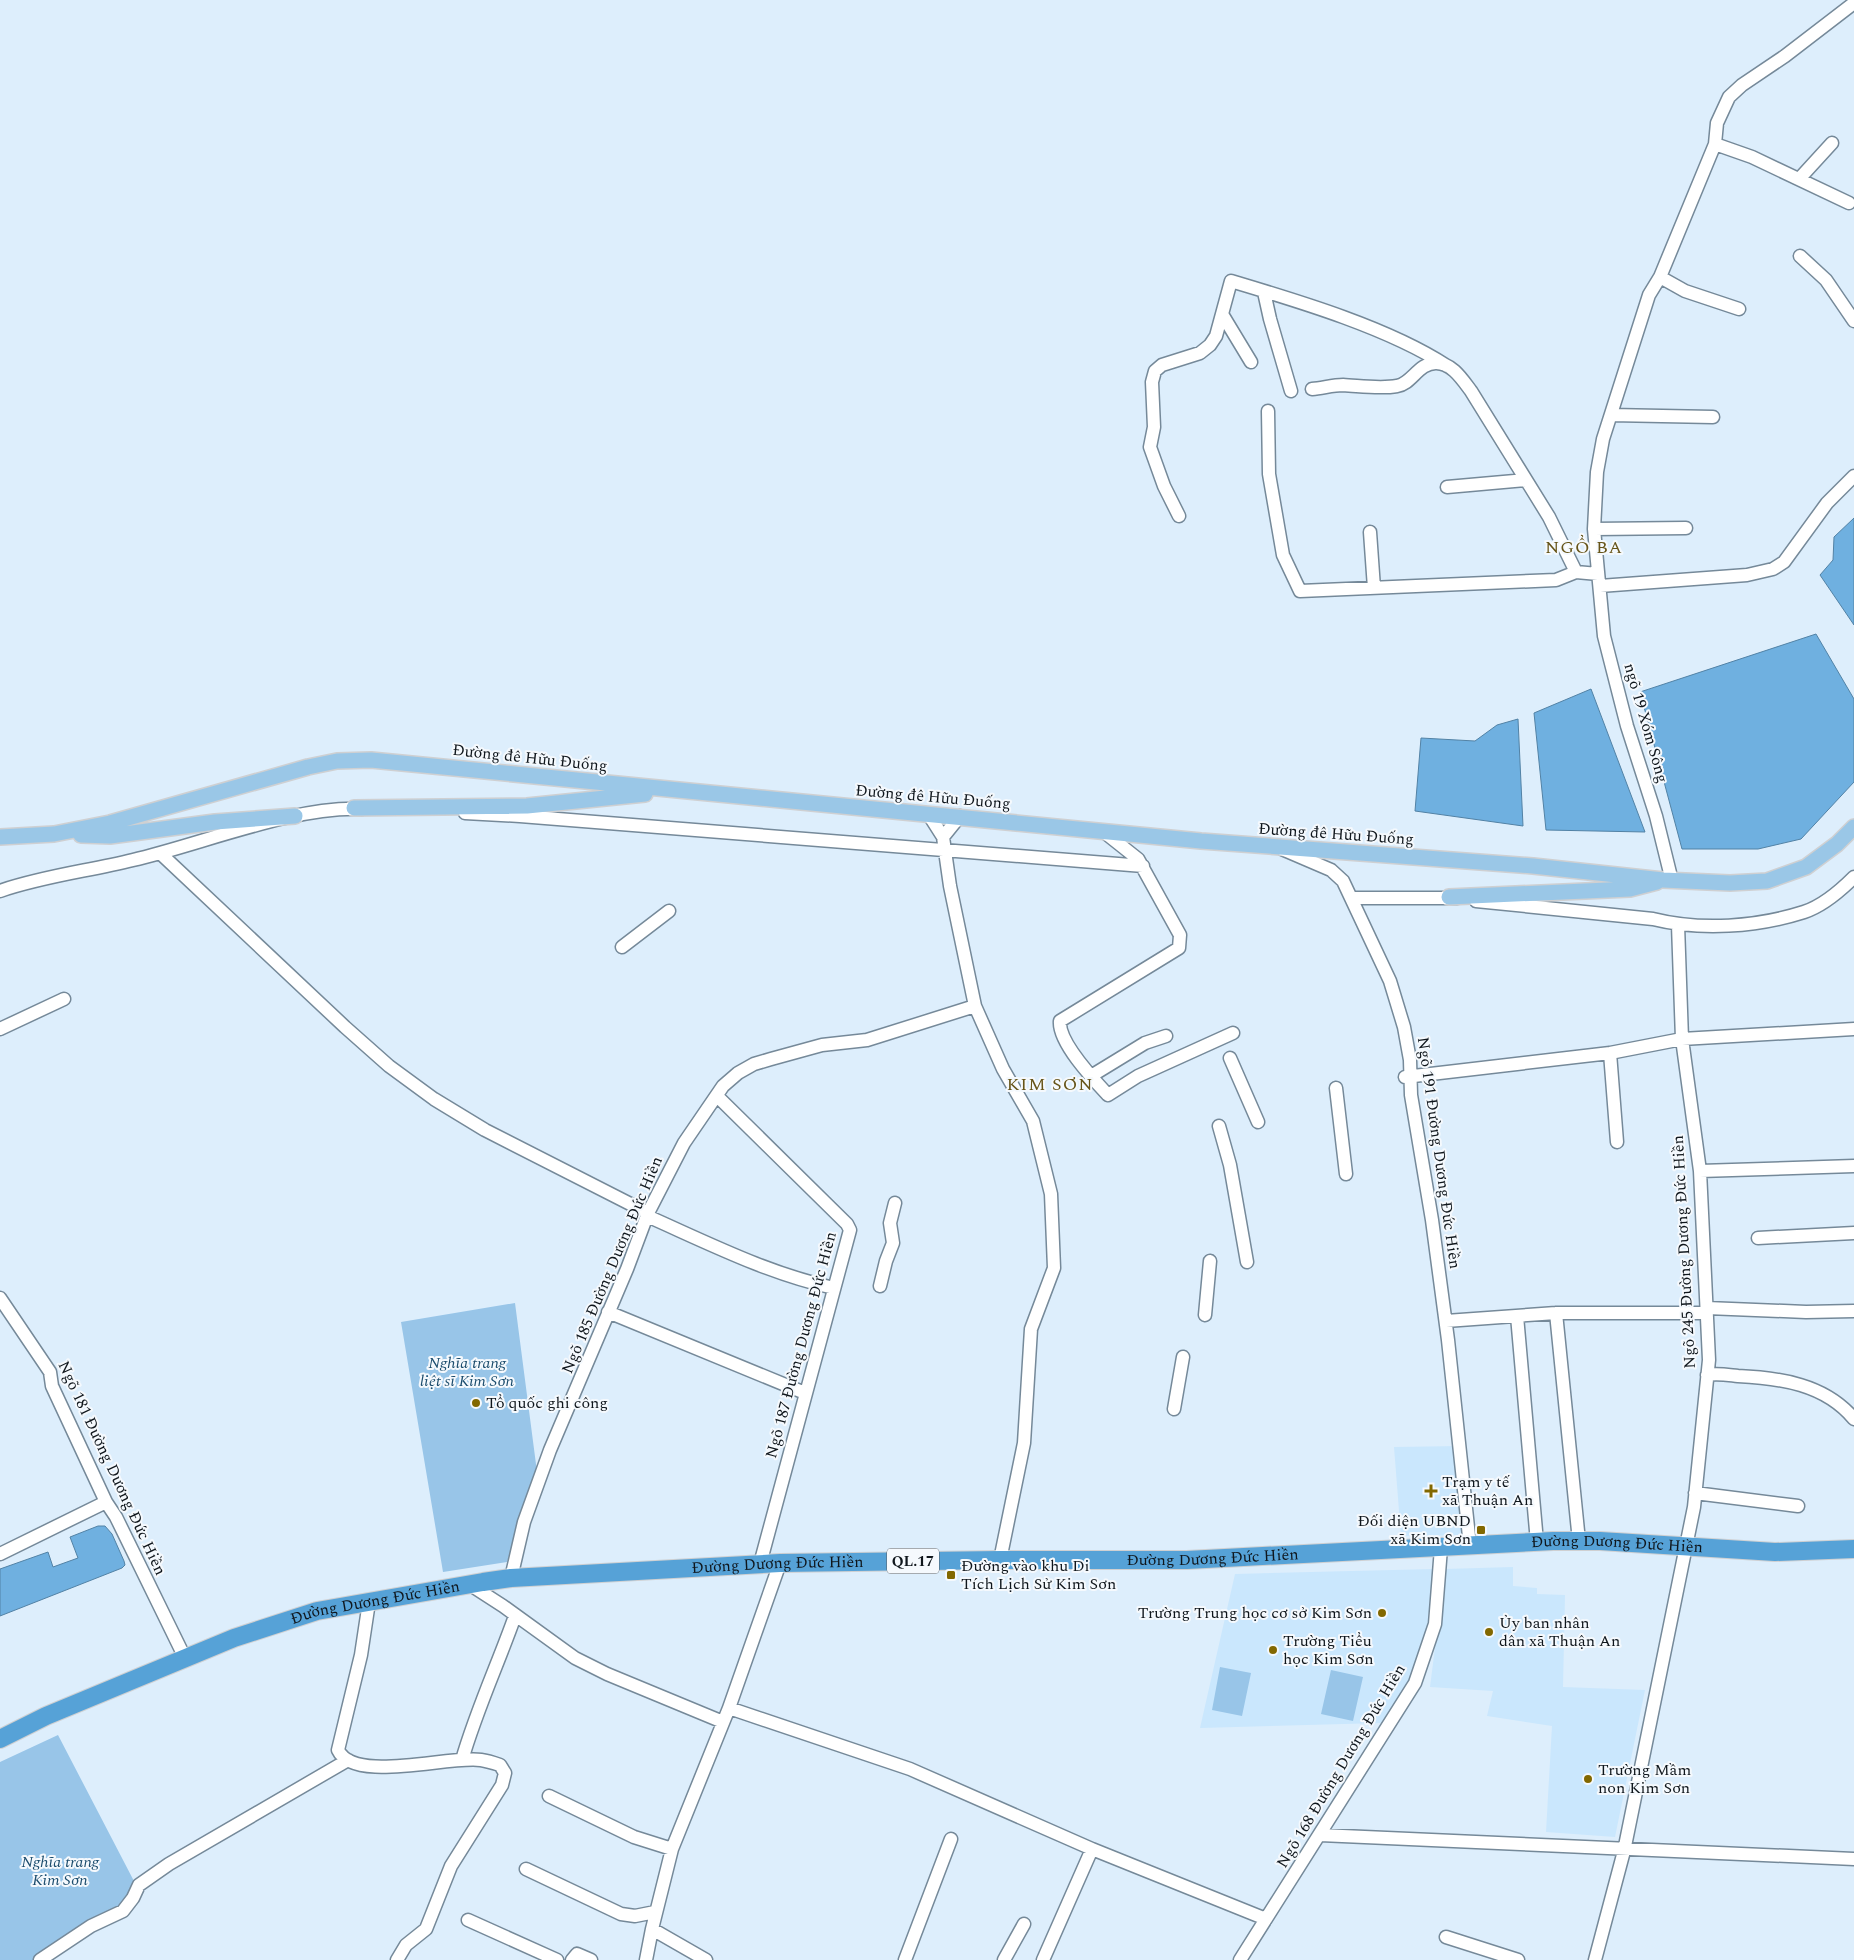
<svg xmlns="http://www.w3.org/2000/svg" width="1854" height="1960" font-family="Spectral,serif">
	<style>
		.built { fill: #cae7fd }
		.green { fill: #98c5e8 }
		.water { fill: #6fb0e0; stroke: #5282a5 }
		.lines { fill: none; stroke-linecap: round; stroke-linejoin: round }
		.minor-casing { stroke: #758999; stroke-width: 15 }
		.major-casing { stroke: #cfd0d2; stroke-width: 18 }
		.highway-casing { stroke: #cfd0d2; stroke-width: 20 }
		.minor { stroke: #fff; stroke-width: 12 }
		.major { stroke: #9ac7e7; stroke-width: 15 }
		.highway { stroke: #56a2d7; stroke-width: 18 }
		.poi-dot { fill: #826800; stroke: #f5f9fd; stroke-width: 2 }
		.labels { text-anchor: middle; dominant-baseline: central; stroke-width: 4; stroke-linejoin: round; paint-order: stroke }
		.shield { fill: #f5f9fd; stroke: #545a60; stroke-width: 1 }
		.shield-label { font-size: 15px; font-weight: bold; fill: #0f161c }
		.street-label { font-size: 16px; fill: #0f161c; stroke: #f5f9fd }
		.park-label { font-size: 16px; font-style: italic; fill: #1b4c6d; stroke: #f5f9fd }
		.poi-label { font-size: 16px; fill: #0f161c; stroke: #f5f9fd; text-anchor: start }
		.neighbourhood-label { font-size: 18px; letter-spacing: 1px; fill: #665418; stroke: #f5f9fd }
	</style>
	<rect width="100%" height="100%" fill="#ddeefc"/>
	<path class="built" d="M1461,1446l9,89 -69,1 -7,-89z
		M1513,1567v19l24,2v6l28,1 -2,92 82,3 -30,147 -69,-5 6,-106 -65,-10 6,-25 -63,-4 15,-118z
		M1434,1569l-10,85 -17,35 -26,34 -181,5 35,-154z"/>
	<path class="green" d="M515,1303l22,169 -30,90 -64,10 -42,-250z
		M1220,1667l31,6 -9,43 -30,-6z
		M1331,1670l32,7 -10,44 -32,-7z
		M58,1735l78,150 -3,13 -89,62h-44v-198z"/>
	<path class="water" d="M1854,518v107l-34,-50 13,-15 1,-23z
		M1816,634l38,65v83l-53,57 -43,10h-76l-42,-157z
		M1591,689l54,143 -99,-2 -12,-117z
		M1518,719l5,107 -108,-15 6,-73 54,3 22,-16z
		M98,1526h7l7,8 12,27 1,4 -3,3 -122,48v-47l48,-17 5,15 25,-9 -8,-21z"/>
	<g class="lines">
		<defs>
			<path id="minor" d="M1715,144l2,-21 12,-26 13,-12 43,-29 69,-53
				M1800,178l32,-35
				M1800,256l26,24 28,41
				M1660,277l25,14 54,18
				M1264,292l6,27 21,72
				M1222,314l29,48
				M1312,389c11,-1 21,-4 31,-4 18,1 37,4 54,1 15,-2 21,-23 39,-23 16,0 26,16 35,28l78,126 27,55
				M1268,411l1,63 14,81 17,36 256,-11 20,-8 22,2
				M1611,415l102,2
				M1447,487l79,-7
				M1179,516l-15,-30 -14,-39 4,-20 -2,-45 3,-11 7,-6 38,-12 10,-8 6,-9 15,-55c67,20 158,47 216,85
				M1594,529l92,-1
				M1370,532l4,56
				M1600,586l147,-11 26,-6 11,-7 43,-59 27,-27
				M465,813l55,3 623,50
				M929,815l14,22 7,49 25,120 28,63 30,52 18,73 3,74 -23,61 -7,114 -24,117
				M1104,832l34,27 42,76 -1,13 -119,73c-2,21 33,58 48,74l30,-19 95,-43
				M943,837l17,-21
				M1282,849l49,21 12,11 47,100 14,46 6,33 1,35 21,125 16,120 22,206
				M160,853l185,174 44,39 45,33 51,31 163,83
				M1672,881l-16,-65 -29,-90 -23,-90 -10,-107 3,-57 6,-33 46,-144 11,-18 55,-133 37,13 97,46
				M0,891c43,-15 89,-20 133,-31 69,-16 160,-54 229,-51
				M1352,898h105
				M1476,901l177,18c48,12 104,8 151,-7 18,-6 37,-22 50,-35
				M622,947l47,-36
				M0,1029l64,-30
				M1610,1053l7,89
				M1230,1058l28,64
				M1091,1076l54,-33 21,-7
				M1405,1077l205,-24 72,-14 172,-10
				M1336,1088l10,86
				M717,1096l130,128 3,6 -90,334
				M1219,1126l11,39 17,97
				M1700,1171l154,-5
				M647,1216c61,27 122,58 187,72
				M1758,1238l96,-5
				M880,1286l6,-25 7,-18 -3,-20 5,-20
				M0,1298l50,74 2,14 54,116 10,15 69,141
				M1707,1308l99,4 48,-1
				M608,1312l197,81
				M1556,1313l23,228
				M1205,1315l5,-54
				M1517,1316l20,226
				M1446,1321l110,-8h151
				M1707,1375c10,-2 21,0 31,1 42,2 87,8 116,43
				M1174,1409l9,-52
				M1695,1493l103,13
				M0,1554l106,-52
				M511,1578l13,-56 26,-72 77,-181 21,-56 36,-70 39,-57 15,-13 16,-9 17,-5 51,-14 45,-5 108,-34
				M469,1584l34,22 72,52 32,16 116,48
				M369,1602l-8,53 -23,95c16,34 111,5 143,10 7,1 13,3 19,5l5,8 -3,12 -51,81 -25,63 -20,16 -9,15
				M729,1708l181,61 182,80
				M462,1760c14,-49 36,-96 53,-144
				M549,1796l85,41 38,12
				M1320,1835l534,24
				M526,1869l95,45 14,2 20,-4
				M468,1920l89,40
				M1446,1937l72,23
				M40,1960l51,-34 32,-15 10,-13 6,-13 30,-21 179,-104
				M572,1960l5,-6 14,6
				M646,1960l6,-31
				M706,1960l-54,-31 20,-80 57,-141 51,-145
				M905,1960l46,-121
				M1004,1960l20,-36
				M1043,1960l49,-111 174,70
				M1240,1960l175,-277 20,-59 6,-76
				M1595,1960l29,-109 70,-344 15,-147 -9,-189 -18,-132 -4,-114"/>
			<path id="major" d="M354,808l173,-2 118,-12
				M81,835l29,1 105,-14 80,-6
				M0,837l54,-3 56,-11 198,-56 29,-6 34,-1 830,81 332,25 130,14 67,3 37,-2 39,-14 31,-23 17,-17
				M1449,897l181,-8 27,-7"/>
			<g id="highway">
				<path id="s1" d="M0,1739l46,-23 188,-78 83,-27 166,-29 28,-4 269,-15 220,-3h187l366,-19h47l175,11 79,-3"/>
			</g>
		</defs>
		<use href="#minor" class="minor-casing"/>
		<use href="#major" class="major-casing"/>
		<use href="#highway" class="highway-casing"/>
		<use href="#minor" class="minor"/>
		<use href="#major" class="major"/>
		<use href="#highway" class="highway"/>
	</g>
	<g class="poi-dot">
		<circle cx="476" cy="1403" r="5"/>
		<path d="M1428.5 1483.5h5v5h5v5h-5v5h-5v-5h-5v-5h5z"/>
		<rect x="1476" y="1525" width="10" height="10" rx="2.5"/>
		<rect x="946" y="1570" width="10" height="10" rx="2.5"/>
		<circle cx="1382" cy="1613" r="5"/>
		<circle cx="1489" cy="1632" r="5"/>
		<circle cx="1273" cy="1650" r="5"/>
		<circle cx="1588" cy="1779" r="5"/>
	</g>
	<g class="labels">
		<rect class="shield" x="887" y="1548.5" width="52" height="25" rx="4"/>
		<g class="shield-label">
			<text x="913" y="1561">QL.17</text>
		</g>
		<g class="street-label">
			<text transform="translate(1646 723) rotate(74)">ngõ 19 Xóm Sông</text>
			<text transform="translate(530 758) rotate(6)">Đường đê Hữu Đuống</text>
			<text transform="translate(933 797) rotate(5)">Đường đê Hữu Đuống</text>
			<text transform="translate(1336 834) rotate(4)">Đường đê Hữu Đuống</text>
			<text transform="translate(1439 1153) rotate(82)">Ngõ 191 Đường Dương Đức Hiền</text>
			<text transform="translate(1684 1252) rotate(-93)">Ngõ 245 Đường Dương Đức Hiền</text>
			<text transform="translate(612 1265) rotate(-67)">Ngõ 185 Đường Dương Đức Hiền</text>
			<text transform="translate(801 1345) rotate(-75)">Ngõ 187 Đường Dương Đức Hiền</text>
			<text transform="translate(112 1468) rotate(65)">Ngõ 181 Đường Dương Đức Hiền</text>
			<text stroke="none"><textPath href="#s1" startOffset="1646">Đường Dương Đức Hiền</textPath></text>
			<text stroke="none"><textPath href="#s1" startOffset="1241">Đường Dương Đức Hiền</textPath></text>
			<text stroke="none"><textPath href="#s1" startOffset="806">Đường Dương Đức Hiền</textPath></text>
			<text stroke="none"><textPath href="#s1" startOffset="401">Đường Dương Đức Hiền</textPath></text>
			<text transform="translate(1341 1766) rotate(-59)">Ngõ 168 Đường Dương Đức Hiền</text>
		</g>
		<g class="park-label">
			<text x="467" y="1363">Nghĩa trang<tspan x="467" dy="18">liệt sĩ Kim Sơn</tspan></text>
			<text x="60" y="1862">Nghĩa trang<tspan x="60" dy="18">Kim Sơn</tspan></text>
		</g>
		<g class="poi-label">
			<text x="486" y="1403">Tổ quốc ghi công</text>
			<text x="1442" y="1482">Trạm y tế<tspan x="1442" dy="18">xã Thuận An</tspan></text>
			<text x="1471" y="1521" text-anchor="end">Đối diện UBND<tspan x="1471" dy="18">xã Kim Sơn</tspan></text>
			<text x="961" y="1566">Đường vào khu Di<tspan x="961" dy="18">Tích Lịch Sử Kim Sơn</tspan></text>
			<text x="1372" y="1613" text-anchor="end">Trường Trung học cơ sở Kim Sơn</text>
			<text x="1499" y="1623">Ủy ban nhân<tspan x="1499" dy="18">dân xã Thuận An</tspan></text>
			<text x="1283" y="1641">Trường Tiểu<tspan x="1283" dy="18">học Kim Sơn</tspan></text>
			<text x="1598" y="1770">Trường Mầm<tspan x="1598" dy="18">non Kim Sơn</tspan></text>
		</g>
		<g class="neighbourhood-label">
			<text x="1584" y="547">NGỔ BA</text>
			<text x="1050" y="1084">KIM SƠN</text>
		</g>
	</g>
</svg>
